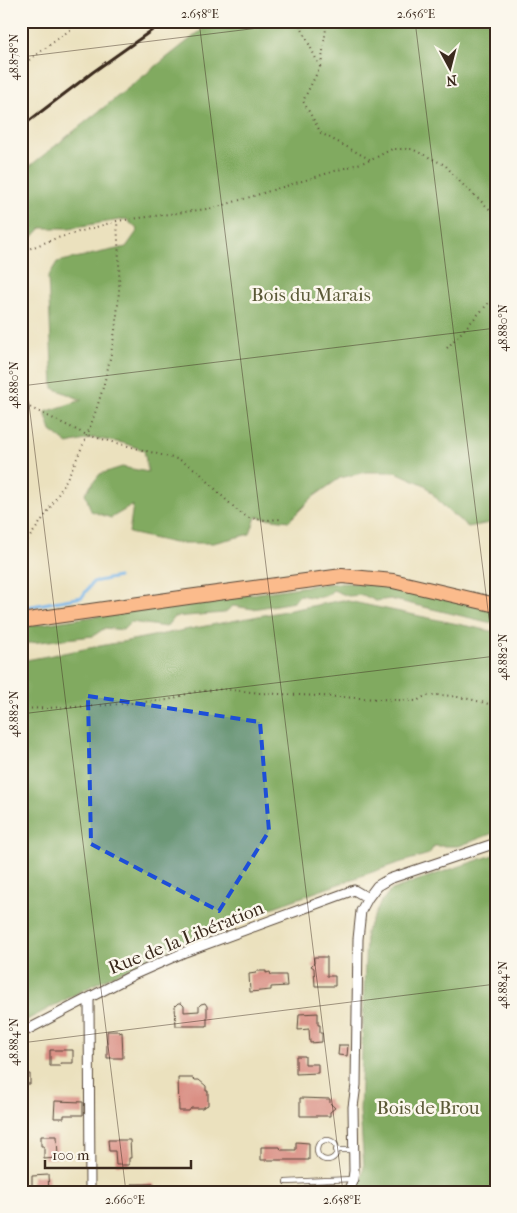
<svg xmlns="http://www.w3.org/2000/svg" width="517" height="1213" font-family="'IM FELL French Canon',serif">
	<style>
		.forest { fill: #81aa61; stroke: #5e6a40 }
		.lines { fill: none; stroke-linecap: round; stroke-linejoin: round }
		.stream { stroke: #77b5ea; stroke-width: 3 }
		.building { fill: #da9085 }
		.lane-casing { stroke: #554536; stroke-width: 6 }
		.street-casing { stroke: #554536; stroke-width: 11 }
		.primary-casing { stroke: #554536; stroke-width: 16 }
		.path { stroke: #554536; stroke-width: 2; stroke-dasharray: 1 4; stroke-linecap: butt }
		.lane { stroke: #fff; stroke-width: 4.5 }
		.street { stroke: #fff; stroke-width: 9 }
		.primary { stroke: #fbbb8c; stroke-width: 14 }
		.rail { stroke: #3b2a1e; stroke-width: 3 }
		.marked { fill: #1d4ed8; fill-opacity: 0.2; stroke: #1d4ed8; stroke-width: 4; stroke-dasharray: 10 6; stroke-linejoin: round }
		.ticks { fill: none; stroke: #3b2a1e; stroke-width: 1; stroke-opacity: 0.45 }
		.labels { text-anchor: middle; dominant-baseline: central; stroke-width: 5; stroke-linejoin: round; paint-order: stroke }
		.park-label { font-size: 19px; fill: #5a5836; stroke: #fbf7ec }
		.street-label { font-size: 19px; fill: #3b2a1e; stroke: #fbf7ec }
		.neatline { fill: none; stroke: #3b2a1e; stroke-width: 2 }
		.ticks-label { font-size: 12px; text-anchor: middle; fill: #3b2a1e }
	</style>
	<rect width="100%" height="100%" fill="#fbf7ec"/>
	<filter id="ink" filterUnits="userSpaceOnUse"><feTurbulence type="fractalNoise" baseFrequency=".02" numOctaves="2"/><feDisplacementMap in="SourceGraphic" scale="10" xChannelSelector="R" yChannelSelector="G"/><feConvolveMatrix kernelMatrix="1 2 1 2 8 2 1 2 1" color-interpolation-filters="sRGB"/></filter>
	<filter id="wash" filterUnits="userSpaceOnUse"><feTurbulence type="fractalNoise" baseFrequency=".0096" numOctaves="4" result="noise"/><feDisplacementMap in="SourceGraphic" scale="20" xChannelSelector="R" yChannelSelector="G"/><feGaussianBlur stdDeviation="1.12" result="paint"/><feColorMatrix in="noise" values="0 0 0 0 0 0 0 0 0 0 0 0 0 0 0 0 0 1.4 0 .05"/><feComposite in="paint" operator="in"/></filter>
	<g filter="url(#wash)">
		<rect width="100%" height="100%" fill="#ebe1be"/>
		<path class="forest" d="M213,21h283v501l-28,5 -22,-18 -21,-24 -29,-13h-30l-26,6 -27,19 -24,24 -33,-4 -6,17 -37,9h-39l-45,-10 4,-28 -22,13 -20,-7 -6,-18 15,-19 22,-7 26,5 -4,-22 -21,-7 -30,-5 -25,6 -17,-13 -6,-19 37,-12 -29,-12 -5,-111 9,-15 69,-15 12,-17 -12,-11 -57,9h-28l-17,18h-3v-73z
			M350,583l39,3 107,24v14l-106,-25 -14,2 -13,-6 -15,1 -15,-6c-9,11 -22,7 -34,5l-5,7 -41,7 -20,-3 -9,7 -50,4 -8,10 -35,-5 -8,8 -18,-2 -12,8 -72,8v-17l301,-43z
			M343,600l153,32v200l-37,14h-25l-5,8 -34,10 -175,62 -121,56 -78,41v-362z
			M496,854v338h-139l7,-25 -4,-56 6,-179 15,-30 9,-11 23,-9z"/>
		<g class="lines">
			<path class="stream" d="M21,608l61,-11 11,-15 25,-5"/>
		</g>
		<g id="blocks">
			<path class="building" d="M314,957h13v19h8v10h-20l-1,-18 -3,-2 3,-3z
				M256,971h10v2l4,-1 1,3h15l1,11 -16,1v3l-21,2 -1,-18 7,-1z
				M178,1003h3l3,3v6l15,-1v-5l2,-2 4,-1 2,3v20h-31l-1,-20z
				M318,1013v12h2v8h2v9l-12,1 -1,-14 -11,1 1,-16z
				M107,1031h12v2l3,-1 1,26h-16z
				M339,1045h9l-1,11 -9,-1z
				M50,1050h23v13h-13l1,3h-11z
				M296,1056h9v8h13v9l-22,1z
				M21,1074h9v10h-9z
				M178,1078h15l2,2h4l7,6v5h2v14l-6,3h-11l-2,3h-10z
				M300,1098l30,1v4l5,5 -5,4v4h-30z
				M55,1101l28,1v13h-19v3h-10z
				M41,1136h16l1,22 -14,1v-13h-3z
				M108,1140h22l1,18h-2v7h-13l-1,-14h-6z
				M296,1142l13,1v17h-48v-13h19l1,3h15z
				M48,1175l1,17h-13v-6h-4v-10z
				M132,1184h22v8h-22z"/>
		</g>
	</g>
	<g filter="url(#ink)">
		<use href="#blocks" fill-opacity="0" stroke="#554536" stroke-width="1"/>
		<g class="lines">
			<defs>
				<path id="lane" d="M317 1150a10 10 0 1 1 20 0a10 10 0 1 1-20 0Z
					M336,1150h17
					M286,1182l66,-3"/>
				<path id="street" d="M89,998l1,194
					M21,1033l112,-58 52,-23 169,-62 14,8
					M348,1192l5,-13 1,-8 -1,-64 3,-22 2,-146 3,-28 7,-13 9,-12 12,-7 107,-36"/>
				<path id="primary" d="M21,621l167,-24 154,-21 51,5 103,24"/>
			</defs>
			<use href="#lane" class="lane-casing"/>
			<use href="#street" class="street-casing"/>
			<use href="#primary" class="primary-casing"/>
			<path class="path" d="M298,21l22,46 -17,34 18,32 50,27
				M21,66l61,-45
				M321,66l6,-45
				M21,252l33,-13 63,-18 97,-13 157,-48 21,-11h20l33,16 16,18 35,32
				M447,348l49,-53
				M21,403l66,32 93,25 18,11 23,24 18,17 10,6 16,2 17,-1
				M21,548c59,-72 93,-166 98,-258 1,-23 -1,-46 -2,-69
				M21,709l75,-3 72,-6 25,-8 31,-3 36,4 157,8c3,-2 7,-5 10,-5 17,-4 52,5 69,10"/>
			<use href="#lane" class="lane"/>
			<use href="#street" class="street"/>
			<use href="#primary" class="primary"/>
			<path class="rail" d="M21,127l72,-55 72,-51"/>
		</g>
	</g>
	<path class="marked" d="M88,696l172,26 9,109 -50,80 -128,-67z"/>
	<path class="ticks" d="M199,21l144,1171M415,21l81,654M21,57l295,-36M21,339l105,853M21,386l475,-58M21,714l475,-58M21,1043l475,-59"/>
	<g class="labels">
		<g class="park-label">
			<text x="311" y="295">Bois du Marais</text>
			<text x="428" y="1108">Bois de Brou</text>
		</g>
		<g class="street-label">
			<text transform="translate(186 938) rotate(-22)">Rue de la Libération</text>
		</g>
	</g>
	<rect width="517" height="1213" fill="none" stroke="#fbf7ec" stroke-width="55"/>
	<g transform="translate(450 68) rotate(173)" stroke="#fbf7ec" stroke-width="4" paint-order="stroke">
	<path d="M0-4L9 19L0 12L-9 19Z" fill="#3b2a1e"/>
	<text y="-8" font-size="14" font-weight="bold" text-anchor="middle" fill="#3b2a1e">N</text>
	</g>
	<path d="M45 1160v8h146v-8" fill="none" stroke="#3b2a1e" stroke-width="2.5"/>
	<text x="52" y="1160" font-size="15" fill="#3b2a1e" stroke="#fbf7ec" stroke-width="4" paint-order="stroke">100 m</text>
	<rect x="28" y="28" width="462" height="1158" class="neatline"/>
	<g class="ticks-label">
		<text x="200" y="18">2.658°E</text>
		<text x="416" y="18">2.656°E</text>
		<text transform="translate(14 57) rotate(-90)" y="4">48.878°N</text>
		<text transform="translate(503 328) rotate(-90)" y="4">48.880°N</text>
		<text transform="translate(14 385) rotate(-90)" y="4">48.880°N</text>
		<text transform="translate(503 657) rotate(-90)" y="4">48.882°N</text>
		<text transform="translate(14 714) rotate(-90)" y="4">48.882°N</text>
		<text transform="translate(503 985) rotate(-90)" y="4">48.884°N</text>
		<text transform="translate(14 1042) rotate(-90)" y="4">48.884°N</text>
		<text x="125" y="1204">2.660°E</text>
		<text x="342" y="1204">2.658°E</text>
	</g>
</svg>
